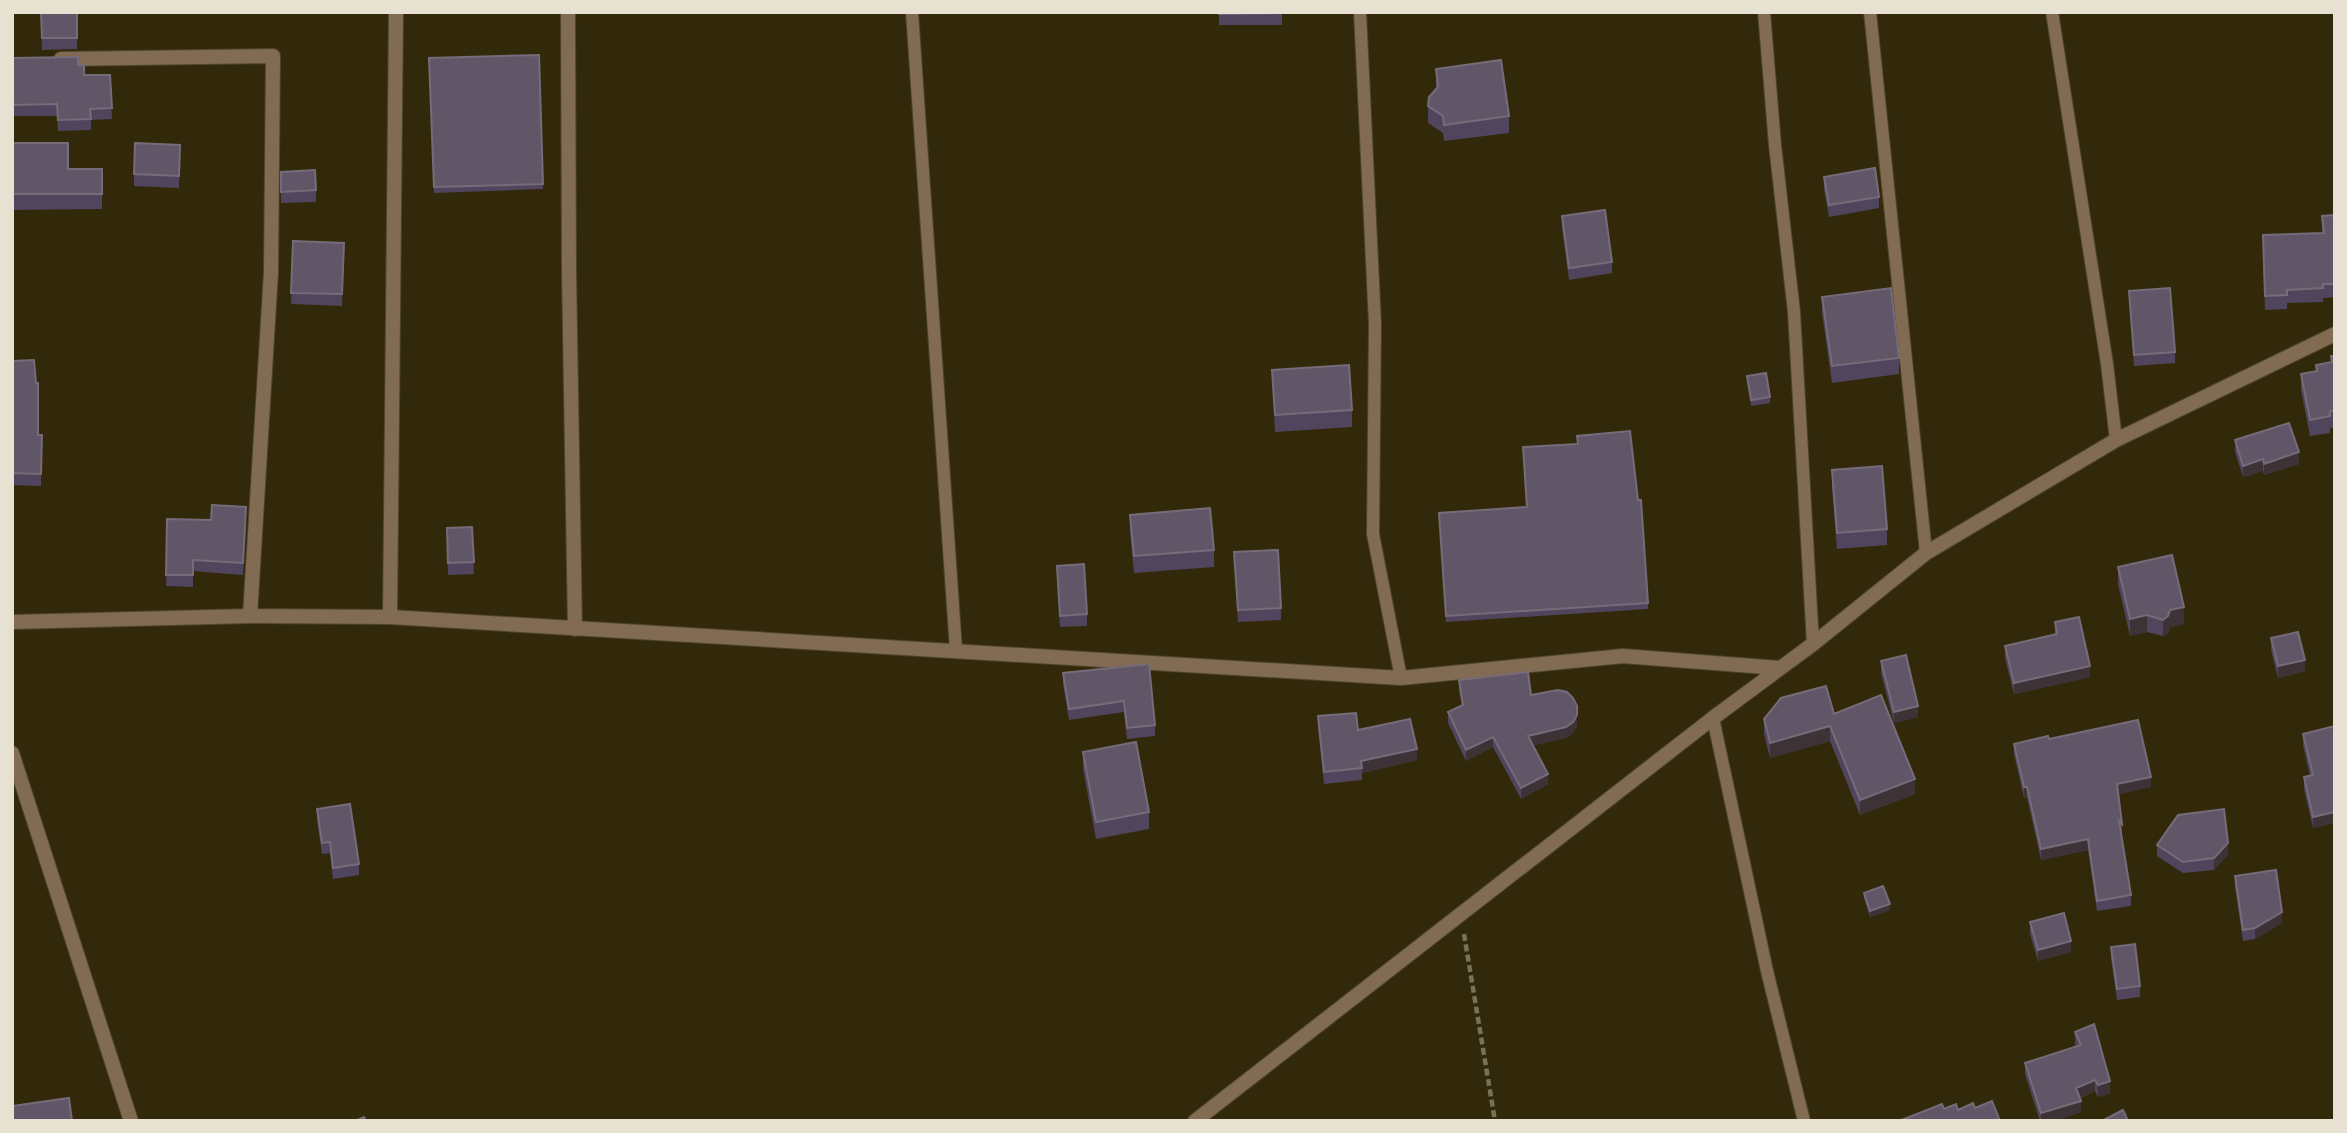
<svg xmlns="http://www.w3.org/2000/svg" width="2347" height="1133" font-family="'Source Sans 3',sans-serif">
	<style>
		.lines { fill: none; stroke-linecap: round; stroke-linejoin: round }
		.lane-casing { stroke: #4f462b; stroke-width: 14 }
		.street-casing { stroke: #4f462b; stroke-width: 16 }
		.path { stroke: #797158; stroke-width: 4.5; stroke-dasharray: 7 3.5; stroke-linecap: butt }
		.lane { stroke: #816b52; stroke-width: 12 }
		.street { stroke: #816b52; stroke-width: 14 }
		.wall { fill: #50455c }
		.shaded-wall { fill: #3d3336 }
		.building { fill: #615668; stroke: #766b79; stroke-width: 2 }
	</style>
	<rect width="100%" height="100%" fill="#32290b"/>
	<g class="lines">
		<defs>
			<path id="lane" d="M912,12l44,638
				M1360,12l15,312 -2,210 28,144
				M1764,12l11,133 19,167 19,332
				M1870,12l56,541
				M2052,12l55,352 9,76
				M1713,718l54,253 37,150"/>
			<path id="street" d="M568,12l1,259 6,358
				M61,59l212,-3 -2,216 -21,344
				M390,617l6,-605
				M12,622l238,-6 140,1 1011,61 222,-22 156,12
				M12,753l119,368
				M1195,1121l518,-403 100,-74 113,-91 190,-113 219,-106"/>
		</defs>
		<use href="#lane" class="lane-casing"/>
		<use href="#street" class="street-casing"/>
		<path class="path" d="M1464,934l31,187"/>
		<use href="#lane" class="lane"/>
		<use href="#street" class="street"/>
	</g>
	<path class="wall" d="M41,12h36v37l-35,1z
		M1219,12h63v13h-63z
		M539,55l4,134 -109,4 -5,-135z
		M12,58l66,7 6,10h26l2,44 -21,1v10l-33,1 -1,-15h-45z
		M1436,69l73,47v17l-65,8 -1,-8 -15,-10v-17l8,-17z
		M12,143l56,26h34v40l-90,1z
		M180,145l-1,43 -45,-2v-12z
		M281,172l35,18v12l-35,1z
		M1824,177l55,20v11l-50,9 -5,-28z
		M2335,215v82l-12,1v4l-36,1v6l-22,1 -2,-62 59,-15v-17z
		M1562,216l50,46v11l-43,7 -7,-53z
		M293,241l51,2 -2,63 -51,-2z
		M2129,291l46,61v11l-41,3z
		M1822,297l77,61v16l-67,9 -10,-70z
		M2331,356h4v71l-5,1v5l-20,3 -9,-46v-16l15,-3v-6l15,-3z
		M12,361l26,74h4l-1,51 -29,-1z
		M1272,370l80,40v17l-77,5z
		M1747,376l23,21v6l-19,3z
		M1577,436l71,167v6l-202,13 -7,-103 88,-12 51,-63z
		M2235,440l64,24 -35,11 -1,-4 -20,6 -8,-25z
		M1832,470l55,59v16l-50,4 -5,-62z
		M1130,515l84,35v17l-80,6 -4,-41z
		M167,519l44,1 35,-1 -3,56 -50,-4v16l-27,-1z
		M472,527l2,47 -26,1 -1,-47z
		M1234,552l47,56v12l-43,2z
		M1057,566l30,48v12l-27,1z
		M2118,567l66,57 -14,3 -2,6 -5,3 -16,-4 -17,4 -12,-52z
		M2055,622l35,55 -76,17 -9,-36v-12l50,-12z
		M2271,638l34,33 -27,7 -7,-28z
		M1881,661l37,56 -24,6 -13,-50z
		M1149,664l6,61v11l-28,3 -3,-27 -55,8 -6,-36v-11z
		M1459,680l72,15 46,11v19l-4,8 -7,5 -33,7 15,39 -27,15 -28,-52 -27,14 -18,-38v-11l14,-6 -3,-15z
		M1834,714l81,80 -55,21 -30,-74 -60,17 -6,-24v-15z
		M1318,716l40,14 59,30 -55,13v7l-38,4 -6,-56z
		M2335,726v97l-22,5 -9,-39v-12l6,-1 -7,-31v-11z
		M2049,739l102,48 -33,7 4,30v10l-1,-1 10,62v11l-34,5 -9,-61 -47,10 -14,-63 -3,1 -10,-44v-10z
		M1083,752l66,60v17l-53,10 -13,-70z
		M317,809l42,55v11l-26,4 -3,-26 -8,1 -5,-34z
		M2157,845l71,10 -14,15 -31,3 -26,-17z
		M2235,876l47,47 -27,16 -12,2 -8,-54z
		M1864,893l26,17 -20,7 -6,-19z
		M2030,922l41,30 -33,9 -8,-27z
		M2111,947l29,39v11l-23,3 -6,-42z
		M2075,1032l35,61 -12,4 -3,-6 -15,7 1,14 -27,9h-14l-15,-47v-11l51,-16 -1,-3z"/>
	<path class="shaded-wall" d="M2299,452v12l-35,11v-11z
		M2263,459v12l-20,6v-11z
		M2184,607v17l-14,3 -2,6 -5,3v-16l7,-10z
		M2147,615v17l-17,4v-17z
		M2305,660v11l-27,7v-12z
		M2090,666v11l-76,17v-11z
		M1918,706v11l-24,6v-11z
		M1577,715v10l-4,8 -7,5 -38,9v-11z
		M1830,726v15l-60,17v-15z
		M1493,737v10l-27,14v-11z
		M1417,749v11l-55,13 -1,-12z
		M1548,774v10l-27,15v-11z
		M2151,777v10l-34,8v-11z
		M1915,779v15l-55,21v-15z
		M2024,787h3v10l-3,1z
		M2335,812v11l-22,5v-11z
		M2088,839v11l-47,10v-11z
		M2228,843v12l-14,15v-12z
		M1890,904v6l-20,7v-6z
		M2282,912v11l-27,16v-11z
		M2071,941v11l-33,9v-11z
		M2095,1080v11l-19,8v-11z
		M2110,1081v12l-12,4v-12z
		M2081,1101v11l-27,9h-13v-8z"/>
	<path class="building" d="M41,12h36v26h-35z
		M1219,12h63v1l-63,1z
		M539,55l4,129 -109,3 -5,-129z
		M78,57v8h6v10h26l2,33 -22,1 1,10 -33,1 -1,-16 -45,1v-47z
		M1501,60l8,56 -65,9 -1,-9 -15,-10 1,-9 9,-10 -2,-18z
		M12,143h56v26h34v25h-90z
		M135,143l45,2 -1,31 -45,-2z
		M1875,168l4,29 -50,8 -5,-28z
		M315,170l1,20 -35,2v-20z
		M1605,210l7,52 -43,6 -7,-52z
		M2335,215v69h-12v4l-36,2v5l-22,1 -2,-61 61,-2 -2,-17z
		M293,241l51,2 -2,51 -51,-1z
		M1891,288l8,70 -67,8 -10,-69z
		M2170,288l5,64 -41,3 -5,-64z
		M2331,356h4v54l-5,1v5l-20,4 -9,-46 16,-3 -1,-6 16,-3z
		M34,360l2,23h2v52h4l-1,39 -29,-1v-112z
		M1349,365l3,45 -77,5 -3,-45z
		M1766,373l4,24 -19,3 -4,-24z
		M2289,423l10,29 -35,12 -1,-5 -20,7 -8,-26z
		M1630,431l8,69h3l7,103 -202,13 -7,-103 88,-6 -4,-60 55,-3 -1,-8z
		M1882,466l5,63 -50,4 -5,-63z
		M212,505l34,2 -3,56 -50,-3v15h-27l1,-56 44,1z
		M1210,508l4,42 -80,6 -4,-41z
		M472,527l2,35 -26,1 -1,-35z
		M1278,550l3,58 -43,2 -4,-58z
		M2172,555l12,52 -14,3 -2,6 -5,4 -16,-5 -17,4 -12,-52z
		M1084,564l3,50 -27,2 -3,-50z
		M2079,617l11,49 -76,17 -9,-37 52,-12 -2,-12z
		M2298,632l7,28 -27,6 -7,-28z
		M1906,655l12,51 -24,6 -13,-51z
		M1149,664l6,61 -28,3 -3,-27 -55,8 -6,-36z
		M1528,672l3,23 27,-5 9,2 6,6 4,8v9l-4,7 -7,5 -38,9 20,38 -27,14 -28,-51 -27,13 -18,-38 15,-7 -4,-25z
		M1826,686l8,28 47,-19 34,84 -55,21 -30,-74 -60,17 -6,-24 17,-21z
		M1356,713l2,17 52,-11 7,30 -56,12 1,7 -38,4 -6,-56z
		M2138,720l13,57 -34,7 5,40 -3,-3 12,74 -34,6 -9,-62 -47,10 -14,-62h-3l-10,-43 34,-8 1,3z
		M2335,726v86l-22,5 -9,-40 9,-2 -10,-41z
		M1136,742l13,70 -53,10 -13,-70z
		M350,804l9,60 -26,4 -3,-26 -8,1 -5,-34z
		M2224,809l4,34 -14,15 -31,4 -26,-17 21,-30z
		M2276,870l6,42 -27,16 -12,2 -8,-54z
		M1883,886l7,18 -20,7 -6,-18z
		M2064,913l7,28 -33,9 -8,-28z
		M2135,944l5,42 -23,3 -6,-42z
		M2094,1024l16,57 -12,4 -3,-5 -19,8 5,13 -40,12 -16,-50 56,-18 -6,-13z
		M69,1098l3,23h-60v-15z
		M1992,1101l8,20h-101l43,-17 2,5 12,-5 2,6 15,-7 2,5z
		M2123,1110l5,11h-26z
		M364,1117l2,4h-11z"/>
	<rect width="2347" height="1133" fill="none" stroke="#e7e1d1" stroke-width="28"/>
</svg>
